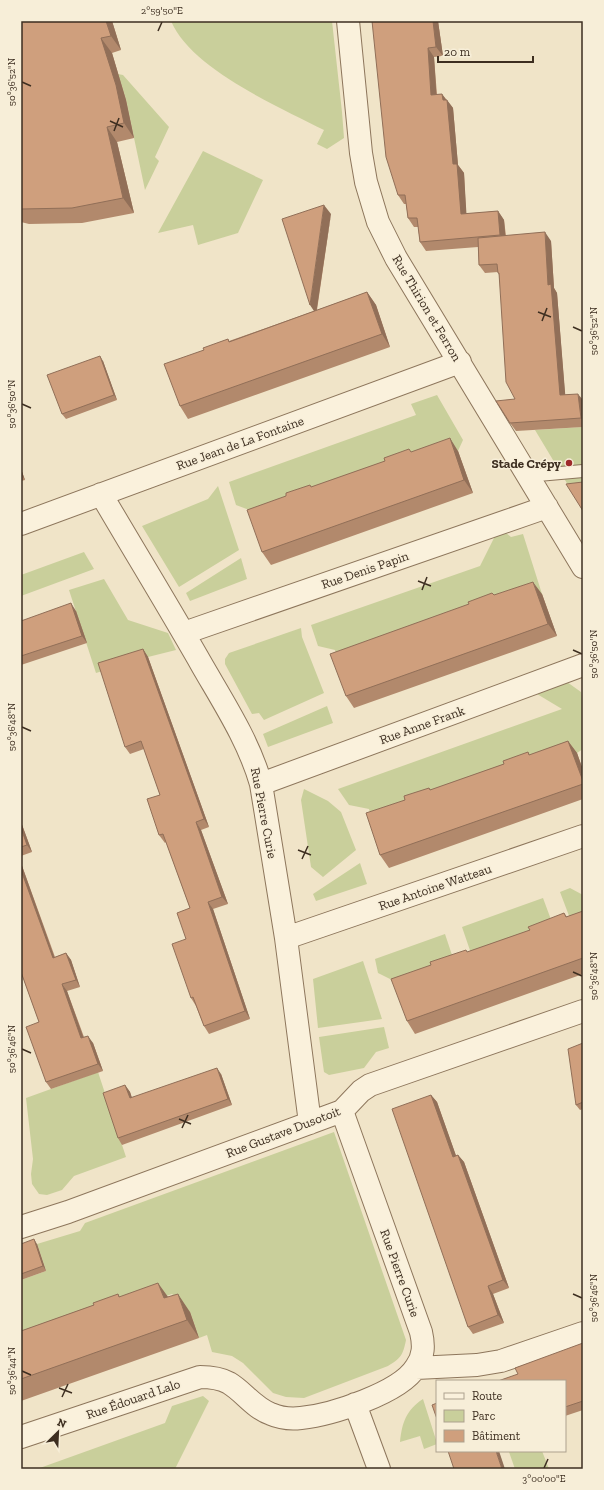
<svg xmlns="http://www.w3.org/2000/svg" width="604" height="1490" font-family="'Zilla Slab',serif">
	<style>
		.green { fill: #c9cf9b }
		.lines { fill: none; stroke-linecap: round; stroke-linejoin: round }
		.service-casing { stroke: #8d765c; stroke-width: 14 }
		.minor-casing { stroke: #8d765c; stroke-width: 24 }
		.service { stroke: #faf1dc; stroke-width: 12 }
		.minor { stroke: #faf1dc; stroke-width: 22 }
		.wall { fill: #b2896c }
		.shaded-wall { fill: #916f58 }
		.building { fill: #cf9f7d; stroke: #916f58 }
		.ticks { fill: none; stroke: #3d2e20; stroke-width: 1.5 }
		.poi-dot { fill: #9e2a2b; stroke: #f7eed8; stroke-width: 1.5 }
		.labels { text-anchor: middle; dominant-baseline: central; stroke-width: 3; stroke-linejoin: round; paint-order: stroke }
		.street-label { font-size: 13px; fill: #3d2e20; stroke: #f7eed8 }
		.poi-label { font-size: 13px; font-weight: bold; fill: #3d2e20; stroke: #f7eed8; text-anchor: end }
		.neatline { fill: none; stroke: #3d2e20; stroke-width: 1.5 }
		.ticks-label { font-size: 10px; text-anchor: middle; fill: #3d2e20 }
	</style>
	<rect width="100%" height="100%" fill="#f0e4c8"/>
	<path class="green" d="M171,21h161l10,91 2,26 -17,11 -10,-5 7,-14c-45,-23 -133,-61 -153,-109z
		M118,74l5,1 46,52 -14,30 4,4 -14,29 -19,-90z
		M203,151l60,29 -25,53 -40,12 -5,-20 -35,8z
		M437,395l26,45 -5,11 -206,60 -16,-6 -7,-23 187,-67 -5,-11z
		M583,427v83l-48,-80z
		M218,486l21,64 -60,37 -37,-61 66,-27z
		M505,532l6,5 12,-3 19,60 -203,72 -4,-16 -17,-4 -7,-21 169,-59 15,-30z
		M84,552l10,17 -73,27v-21z
		M241,558l6,21 -57,22 -4,-8z
		M104,579l24,41 40,13 8,17 -28,7 -52,16 -27,-83z
		M301,628l1,9 22,56 -60,27 -5,-7 -7,1 -27,-50v-5l4,-6z
		M567,682l14,10 2,14v43l-6,4 -203,73 -5,-17 -20,-4 -11,-16 224,-80 -25,-15z
		M327,706l6,17 -65,24 -5,-13z
		M304,789l24,12 13,11 15,38 -33,27 -12,-10 -10,-67z
		M360,863l7,21 -51,17 -3,-7z
		M570,888l13,7v31l-9,3 -14,-37z
		M543,898l10,27 -78,40 -13,-38z
		M445,934l9,27 -58,21 -18,-9 -3,-14z
		M363,961l19,58 -64,9 -5,-49z
		M384,1027l5,21 -13,4 -12,16 -35,7 -5,-3 -5,-35z
		M98,1072l28,85 -52,19 -12,14 -15,5 -8,-1 -7,-10 -1,-10 2,-15 -7,-61z
		M334,1132l72,208c-3,15 -5,18 -18,26l-84,32 -18,-1 -13,-4 -30,-30 -11,-7 -20,-4 -5,-17 -8,3 -9,-26 -18,-18 -151,53v-67l25,-9 -9,-27 43,-13 5,-8z
		M203,1396l6,5 -34,68h-138l128,-46 7,-17z
		M423,1399l14,44v1l-13,5 -4,-13 -20,6c2,-19 6,-32 23,-43z
		M512,1451h30l7,18h-34l-6,-17z"/>
	<g class="lines">
		<defs>
			<path id="service" d="M527,476l56,-5"/>
			<path id="minor" d="M348,21l13,132 5,29 12,40 18,36 187,309
				M101,494c34,58 69,115 102,173 22,38 46,75 58,117l25,154 24,185
				M21,524l439,-162
				M184,633l363,-126
				M261,784l322,-119
				M286,938l297,-102
				M21,1227l47,-15 274,-101 19,-20 9,-6 213,-74
				M416,1368l61,-3 24,-4 82,-28
				M355,1404l24,65
				M21,1437l179,-60c10,0 20,1 29,6 15,9 25,25 42,31 9,4 21,5 30,4 30,-3 99,-25 115,-51 8,-11 8,-22 5,-35l-79,-221"/>
		</defs>
		<use href="#service" class="service-casing"/>
		<use href="#minor" class="minor-casing"/>
		<use href="#service" class="service"/>
		<use href="#minor" class="minor"/>
	</g>
	<path class="wall" d="M21,21h91l9,29 -9,3 14,47 8,38 -17,4 17,71 -52,10 -53,1 -8,-2z
		M372,21h66l5,35 -9,1 3,38 5,-1 11,14 5,57 6,8 2,41 32,-3 6,9 2,16 45,5 3,47 3,5 8,102 18,5v27l-67,4 -6,-8 5,-24 -16,-124 -1,-3 -13,1 -6,-8 -1,-18 -52,4 -6,-9 -2,-15h-4l-6,-9 -2,-14h-2l-6,-9z
		M331,214l-14,96 50,-18 9,13 14,42 -202,72 -8,-13 24,-56 24,-11 1,2 85,-30z
		M103,361l14,39 -51,19 -4,-5z
		M458,451l15,42 -202,72 -9,-13 50,-65 99,-35z
		M21,469l4,11 -4,1z
		M542,594l15,42 -203,72 -8,-12 148,-101z
		M76,611l11,32 -66,22v-44z
		M143,649l5,8 61,170 -8,3 27,74 -15,5 37,110 -41,15 -5,-8 -8,-20 -5,-8 -5,-59 4,-31 -24,-66 -1,1 -6,-8 1,-40 -16,-46 -14,5 -5,-7z
		M568,741l9,12 6,17v29l-194,69 -9,-13 25,-55 24,-12 2,2 73,-26 24,-12 2,3z
		M21,822l11,30 -11,4z
		M21,863l34,94 11,-4 5,7 9,27 -13,4 17,46 9,6 10,28 -52,18 -5,-7 -7,-60 -18,-50z
		M583,911v63l-168,60 -8,-13 24,-56 99,-35 34,-17 3,4z
		M583,1043v66l-3,1 -4,-5z
		M221,1074l11,31 -110,40 -4,-7 7,-53 5,7 2,6z
		M431,1095l6,7 19,54 2,-1 6,7 45,126 -16,6 11,29 -31,11 -5,-7z
		M21,1244h16l9,27 -25,9z
		M118,1294l2,3h48l22,15 9,26 -178,63v-70l73,-26z
		M583,1343v67l-18,6v-35l-47,-7z"/>
	<path class="shaded-wall" d="M106,21h6l9,29 -10,-14z
		M433,21h5l5,35 -7,-9z
		M101,38l11,15 14,47 8,38 -10,-15z
		M428,48l6,9 3,47 -6,-9z
		M442,94l5,7v-1l6,8 5,57 6,8 3,50 -6,-9z
		M107,127l10,15 17,71 -11,-15z
		M324,205l7,9 -15,100 -6,-9z
		M498,211l6,9 2,24 -6,-9z
		M545,232l6,9 3,47 3,5 9,111 -6,-9 -12,-110z
		M367,292l9,13 14,42 -8,-13z
		M100,356l3,5 14,39 -3,-5z
		M578,394l5,6v21l-2,-3z
		M450,438l8,13 15,42 -9,-13z
		M21,469l4,11 -4,-6z
		M533,582l9,12 15,42 -9,-12z
		M71,603l5,8 11,32 -5,-7z
		M143,649l5,8 61,170 -5,-8z
		M568,741l9,12 6,17v11z
		M21,822l11,30 -5,-7 -6,-17z
		M196,822l5,8 27,74 -6,-7z
		M21,863l36,102 -4,-7 -32,-88z
		M208,902l5,7 37,110 -5,-8z
		M66,953l5,7 9,27 -4,-7z
		M62,984l5,7 19,54 -5,-7z
		M88,1036l5,7 10,28 -5,-7z
		M217,1068l4,6 11,31 -4,-6z
		M125,1085l5,7 4,12 -4,-6z
		M431,1095l6,7 22,62 -6,-7z
		M458,1155l6,7 45,126 -6,-8z
		M34,1239l3,5 9,27 -3,-5z
		M158,1283l13,18 -7,-3z
		M488,1286l5,8 11,29 -6,-8z
		M178,1294l12,18 9,26 -12,-18z
		M496,1451h3l6,18h-3z"/>
	<path class="building" d="M21,21h85l5,15 -10,2 15,47 8,38 -17,4 16,71 -51,10 -51,1z
		M372,21h61l3,26 -8,1 3,47 11,-1 1,6h4l6,64h4l4,50 37,-3 2,24 -80,7 -3,-24h-9l-3,-23h-7l-12,-38z
		M324,205l-14,100 -28,-86z
		M545,232l3,53 3,-1 9,111 18,-1 3,24 -71,5 -14,-22 19,-2 -9,-17 -7,-109h-1l-1,-9 -18,1 -1,-27z
		M367,292l15,42 -202,72 -16,-42 40,-14 -1,-2 25,-9 1,3z
		M100,356l14,39 -52,19 -15,-39z
		M450,438l14,42 -202,72 -15,-42 39,-14v-3l24,-8 1,2 74,-26 -1,-3 25,-9 2,3z
		M583,482v29l-17,-27z
		M533,582l15,42 -202,72 -16,-42 139,-50 -1,-2 24,-9 2,2z
		M71,603l11,33 -61,20v-35z
		M143,649l61,170 -8,3 26,75 -14,5 37,109 -41,15 -11,-29 -2,1 -19,-54 14,-5 -9,-26 13,-5 -27,-74 -4,1 -12,-36 13,-4 -19,-54 -16,6 -27,-84z
		M568,741l15,40v3l-203,71 -14,-42 39,-13 -1,-4 25,-8 1,2 74,-26 -1,-3 25,-9 1,3z
		M21,828l6,17 -6,2z
		M21,870l32,88 13,-5 10,27 -14,4 19,54 7,-2 10,28 -52,18 -20,-55 13,-5 -18,-50z
		M583,911v47l-176,63 -16,-42 40,-14 -1,-3 36,-12 1,2 63,-22 -2,-3 36,-14 2,4z
		M583,1043v59l-7,3 -8,-56z
		M217,1068l11,31 -110,39 -15,-45 22,-8 5,13z
		M431,1095l22,62 5,-2 45,125 -15,6 10,29 -30,12 -76,-218z
		M34,1239l9,27 -22,8v-30z
		M158,1283l6,15 14,-4 9,26 -166,59v-48l73,-26 -1,-2 25,-9 1,3z
		M583,1343v58l-18,6v-26h-67l20,-7 -3,-6z
		M437,1403v16l-5,-14z
		M448,1451h48l6,18h-48z"/>
	<path class="ticks" d="M158,31l4,-9M22,82l9,4M110,121l13,6M114,131l5,-13M538,312l13,5M542,321l5,-13M573,327l9,4M22,404l9,4M418,581l13,5M422,590l5,-13M573,650l9,4M22,727l9,4M298,850l13,5M302,859l6,-13M573,972l9,4M22,1049l9,4M179,1119l12,5M182,1128l6,-13M573,1294l9,4M22,1371l9,4M59,1388l13,5M62,1397l6,-13M544,1468l4,-9"/>
	<circle class="poi-dot" cx="569" cy="463" r="4"/>
	<g class="labels">
		<g class="street-label">
			<text transform="translate(427 308) rotate(59)">Rue Thirion et Ferron</text>
			<text transform="translate(240 443) rotate(-20)">Rue Jean de La Fontaine</text>
			<text transform="translate(365 570) rotate(-19)">Rue Denis Papin</text>
			<text transform="translate(422 725) rotate(-20)">Rue Anne Frank</text>
			<text transform="translate(264 813) rotate(79)">Rue Pierre Curie</text>
			<text transform="translate(435 887) rotate(-19)">Rue Antoine Watteau</text>
			<text transform="translate(283 1132) rotate(-21)">Rue Gustave Dusotoit</text>
			<text transform="translate(400 1273) rotate(70)">Rue Pierre Curie</text>
			<text transform="translate(133 1399) rotate(-19)">Rue Édouard Lalo</text>
		</g>
		<g class="poi-label">
			<text x="561" y="463">Stade Crépy</text>
		</g>
	</g>
	<rect width="604" height="1490" fill="none" stroke="#f7eed8" stroke-width="44"/>
	<rect x="436" y="1380" width="130" height="72" fill="#f7eed8" stroke="#ada18e"/>
	<rect x="444" y="1393" width="20" height="6" fill="#faf1dc" stroke="#ada18e"/>
	<text x="472" y="1400" font-size="12" fill="#3d2e20">Route</text>
	<rect x="444" y="1410" width="20" height="12" fill="#c9cf9b" stroke="#ada18e"/>
	<text x="472" y="1420" font-size="12" fill="#3d2e20">Parc</text>
	<rect x="444" y="1430" width="20" height="12" fill="#cf9f7d" stroke="#ada18e"/>
	<text x="472" y="1440" font-size="12" fill="#3d2e20">Bâtiment</text>
	<g transform="translate(58 1432) rotate(24)" stroke="#f7eed8" stroke-width="3" paint-order="stroke">
	<path d="M0-3L7 15L0 10L-7 15Z" fill="#3d2e20"/>
	<text y="-6" font-size="11" font-weight="bold" text-anchor="middle" fill="#3d2e20">N</text>
	</g>
	<path d="M438 56v6h95v-6" fill="none" stroke="#3d2e20" stroke-width="2"/>
	<text x="444" y="56" font-size="12" fill="#3d2e20" stroke="#f7eed8" stroke-width="3" paint-order="stroke">20 m</text>
	<rect x="22" y="22" width="560" height="1446" class="neatline"/>
	<g class="ticks-label">
		<text x="162" y="14">2°59'50"E</text>
		<text transform="translate(11 82) rotate(-90)" y="4">50°36'52"N</text>
		<text transform="translate(593 331) rotate(-90)" y="4">50°36'52"N</text>
		<text transform="translate(11 404) rotate(-90)" y="4">50°36'50"N</text>
		<text transform="translate(593 654) rotate(-90)" y="4">50°36'50"N</text>
		<text transform="translate(11 727) rotate(-90)" y="4">50°36'48"N</text>
		<text transform="translate(593 976) rotate(-90)" y="4">50°36'48"N</text>
		<text transform="translate(11 1049) rotate(-90)" y="4">50°36'46"N</text>
		<text transform="translate(593 1298) rotate(-90)" y="4">50°36'46"N</text>
		<text transform="translate(11 1371) rotate(-90)" y="4">50°36'44"N</text>
		<text x="544" y="1482">3°00'00"E</text>
	</g>
</svg>
